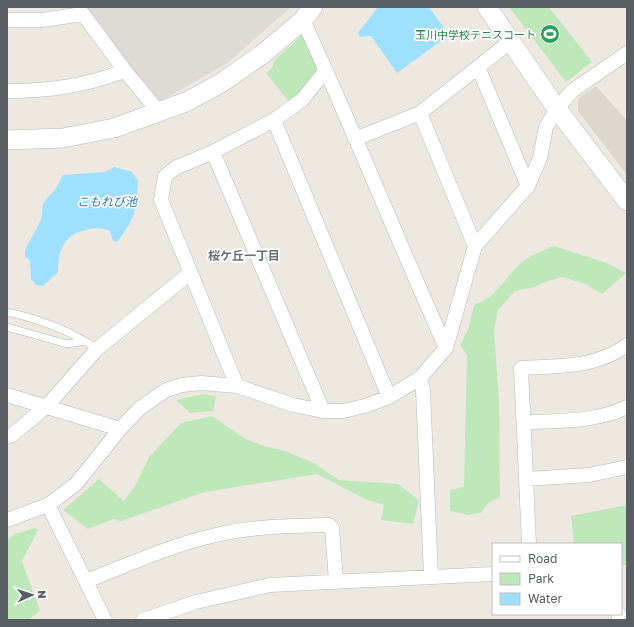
<svg xmlns="http://www.w3.org/2000/svg" width="634" height="627" font-family="'Golos Text','Noto Sans JP',sans-serif">
	<style>
		.industrial { fill: #dedbd5 }
		.education { fill: #ddd8cf }
		.green { fill: #bfe8ba }
		.water { fill: #9fe0ff }
		.lines { fill: none; stroke-linecap: round; stroke-linejoin: round }
		.lane-casing { stroke: #b3b8bc; stroke-width: 8 }
		.street-casing { stroke: #b3b8bc; stroke-width: 15 }
		.secondary-casing { stroke: #b4b9bf; stroke-width: 20 }
		.lane { stroke: #fff; stroke-width: 7 }
		.street { stroke: #fff; stroke-width: 14 }
		.secondary { stroke: #fff; stroke-width: 19 }
		.labels { text-anchor: middle; dominant-baseline: central; stroke-width: 3.5; stroke-linejoin: round; paint-order: stroke }
		.leisure-label { font-size: 11px; fill: #27864d; stroke: #fff; text-anchor: end }
		.water-label { font-size: 12px; font-style: italic; fill: #3077a7; stroke: #fff }
		.neighbourhood-label { font-size: 12px; font-weight: bold; fill: #6a7175; stroke: #fff }
	</style>
	<rect width="100%" height="100%" fill="#eee9e0"/>
	<path class="industrial" d="M86,7h205l-62,55 -68,39 -6,-1z"/>
	<path class="education" d="M596,86l31,35v54l-49,-64v-12z"/>
	<path class="green" d="M509,7h40l43,55 -26,20z
		M303,34l17,36 -30,33 -24,-30 6,-5 2,-7z
		M554,246l53,17 19,10 -24,21 -16,-10 -24,-7 -20,6 -6,4 -21,4 -17,19 -4,21 5,70 1,96 -12,6 -7,10 -13,2 -18,-4v-21l14,-3 3,-132 -7,-10 8,-15 6,-25c21,-7 31,-27 46,-41 10,-9 22,-13 34,-18z
		M203,394l13,2 -3,15 -23,2 -14,-13z
		M212,416l32,22 17,7 24,6 29,12 25,17 59,4 21,16 -6,24 -32,-4 3,-15 -19,-6 -48,-25 -112,18 -84,29 -7,-2 -26,10 -25,-19 36,-31 25,22 11,-15 14,-29 32,-34z
		M627,505v60h-6v-21h-47l-3,-28z
		M35,528l3,2 -16,31 18,50 -12,9h-21l1,-81 7,-5z"/>
	<path class="water" d="M378,7h51l20,28 -52,38 -26,-37 -11,1 -2,-4z
		M114,167l18,5 6,9c-1,29 -3,38 -21,61l-4,-1 -3,-10c-13,-7 -39,0 -46,13 -5,9 -6,18 -6,28l-15,14 -7,-1 -5,-6 -1,-19 -5,-3v-7l16,-30 2,-16 5,-7 7,-7 8,-15 42,-3z"/>
	<g class="lines">
		<defs>
			<path id="lane" d="M7,312c32,7 63,18 90,37
				M7,327l60,17 18,-3"/>
			<path id="street" d="M7,20h35l41,-6 42,57 34,41
				M303,20c50,108 94,219 143,328
				M478,67l50,119
				M7,91c44,0 76,-5 118,-20
				M420,113l55,133
				M274,120l115,277
				M355,139l65,-26 91,-72
				M213,152l110,259
				M420,378l3,12 8,186
				M237,386l-76,-186 4,-24 12,-9 36,-15 61,-32 28,-20 24,-30
				M7,395l113,34
				M525,422c33,-1 71,0 102,-15
				M7,437l5,-2 35,-29 50,-57 93,-76
				M527,479l62,-4 38,-8
				M48,505l57,115
				M7,520l41,-15 28,-21 44,-55 20,-21 26,-18 16,-5 19,-2 36,3 56,19 30,6h20l22,-5 24,-9 31,-19 26,-30 29,-102 53,-60 12,-28 6,-31 11,-18 15,-18 55,-38
				M529,544l-8,-176c37,-2 75,0 106,-23
				M86,581c42,-16 85,-36 130,-46 37,-9 75,-9 113,-10l3,3 4,53
				M619,614v6
				M143,620l53,-18 74,-17 223,-11"/>
			<path id="secondary" d="M487,7l70,102 70,92
				M7,140l56,-2 51,-10 72,-26 35,-19 43,-30 39,-33 10,-13"/>
		</defs>
		<use href="#lane" class="lane-casing"/>
		<use href="#street" class="street-casing"/>
		<use href="#secondary" class="secondary-casing"/>
		<use href="#lane" class="lane"/>
		<use href="#street" class="street"/>
		<use href="#secondary" class="secondary"/>
	</g>
	<defs>
		<symbol id="stadium-disc" viewBox="-11 -11 22 22"><circle r="9.5" fill="#2e9e5b" stroke="#fff"/><path d="M0-5a6.5 5 0 1 0 0 10a6.5 5 0 1 0 0-10ZM-3.5-1.8h7v3.6h-7Z" fill="#fff"/></symbol>
	</defs>
	<g fill-rule="evenodd">
		<use href="#stadium-disc" x="539" y="23" width="22" height="22"/>
	</g>
	<g class="labels">
		<g class="leisure-label">
			<text x="536" y="34">玉川中学校テニスコート</text>
		</g>
		<g class="water-label">
			<text x="107" y="201">こもれび池</text>
		</g>
		<g class="neighbourhood-label">
			<text x="244" y="255">桜ケ丘一丁目</text>
		</g>
	</g>
	<rect width="634" height="627" fill="none" stroke="#595e63" stroke-width="16"/>
	<rect x="492" y="543" width="130" height="72" fill="#ffffff" stroke="#bdbfc1"/>
	<rect x="500" y="556" width="20" height="6" fill="#ffffff" stroke="#bdbfc1"/>
	<text x="528" y="563" font-size="12" fill="#595e63">Road</text>
	<rect x="500" y="573" width="20" height="12" fill="#bfe8ba" stroke="#bdbfc1"/>
	<text x="528" y="583" font-size="12" fill="#595e63">Park</text>
	<rect x="500" y="593" width="20" height="12" fill="#9fe0ff" stroke="#bdbfc1"/>
	<text x="528" y="603" font-size="12" fill="#595e63">Water</text>
	<g transform="translate(32 595) rotate(87)" stroke="#ffffff" stroke-width="3" paint-order="stroke">
	<path d="M0-3L7 15L0 10L-7 15Z" fill="#595e63"/>
	<text y="-6" font-size="11" font-weight="bold" text-anchor="middle" fill="#595e63">N</text>
	</g>
</svg>
